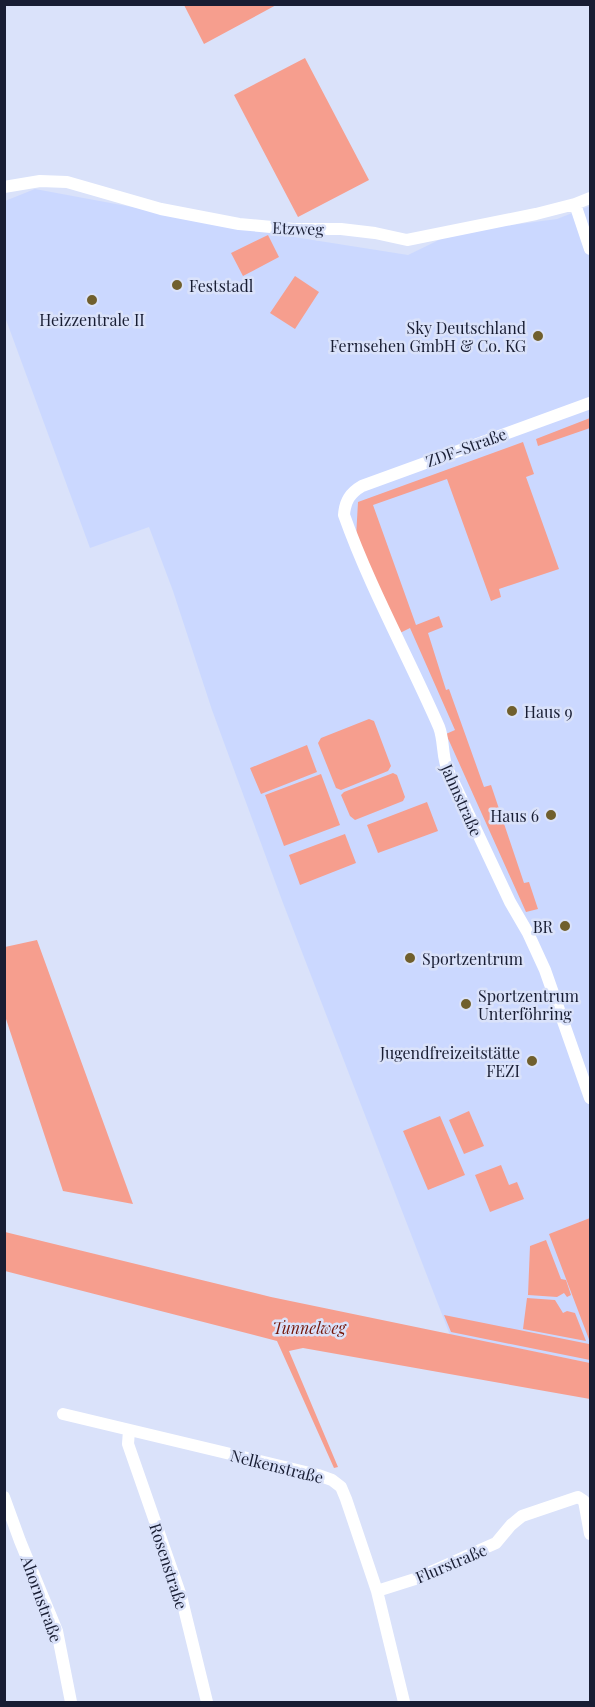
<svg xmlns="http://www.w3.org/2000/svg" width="595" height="1707" font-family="'Playfair Display',serif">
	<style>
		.built { fill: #cbd8ff }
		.green { fill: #f69e8e }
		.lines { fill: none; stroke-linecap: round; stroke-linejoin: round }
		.street { stroke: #fff; stroke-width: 12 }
		.poi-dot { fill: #705f2d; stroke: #dae2fa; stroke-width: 2 }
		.labels { text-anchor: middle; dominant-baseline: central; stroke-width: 5; stroke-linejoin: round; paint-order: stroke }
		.street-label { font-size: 16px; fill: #181d33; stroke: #dae2fa }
		.poi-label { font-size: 16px; fill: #181d33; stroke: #dae2fa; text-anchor: start }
		.park-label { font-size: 16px; font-style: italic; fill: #721508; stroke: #dae2fa }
	</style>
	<rect width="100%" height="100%" fill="#dae2fa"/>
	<path class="built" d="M35,189l259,48 114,18 35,-17 32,-8 82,-11 33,-13v1157l-140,-28 -167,-432 -71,-193 -39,-119 -24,-64 -59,21 -85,-231v-116z"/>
	<path class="green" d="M278,4l-74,40 -20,-39v-1z
		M305,58l64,122 -71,37 -64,-122z
		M268,235l11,22 -36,19 -12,-23z
		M295,276l24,16 -24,37 -25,-16z
		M590,418v10l-52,18 -2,-7z
		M523,442l11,32 -8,3 33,92 -60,20 2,8 -10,4 -44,-122 -74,26 43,120 23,-9 4,11 -15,6 18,57 3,-1 35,98 7,-2 33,98 5,-1 9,27 -12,3 -80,-178 9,-4 -45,-102 -10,5 -44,-95 2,-36z
		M369,719l5,2 17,45 -3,5 -47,19 -5,-2 -18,-45 3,-5z
		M307,745l10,27 -56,22 -11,-26z
		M393,773l4,2 8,22 -2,4 -48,19 -5,-4 -9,-21 3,-3z
		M321,774l19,51 -56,21 -19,-51z
		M427,802l11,29 -60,22 -11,-28z
		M345,834l11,29 -56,22 -11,-30z
		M37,940l96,264 -70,-13 -58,-175v-69z
		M469,1111l15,35 -20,8 -15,-34z
		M440,1116l25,59 -37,15 -25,-59z
		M501,1165l8,20 8,-3 7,17 -34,13 -15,-37z
		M590,1218v124l-41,-108z
		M5,1232l266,65 319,66v36l-287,-51 -14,3 49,116 -4,1 -57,-127 -272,-70z
		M546,1240l15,39 5,1 5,15 -4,2 -3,-4 -7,4 -29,-2 2,-49z
		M527,1298l28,2 8,13 4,-2 8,2 11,28 -63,-12z
		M444,1315l145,29 1,16 -139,-28z"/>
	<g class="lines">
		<path class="street" d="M4,187l36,-6 27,1 94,27 78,15 54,5h48l34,4 32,7 129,-26 39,-10 15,-6
			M575,204l15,45
			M590,403l-228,83c-12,7 -17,15 -18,29 26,73 64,141 95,212 5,13 3,28 8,41l63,134 18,31 17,37 45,128
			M63,1414l255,61 14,5 9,7 5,12 31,92 27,111
			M129,1430l-1,14 53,152 26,106
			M4,1497l16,44 37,90 14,71
			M377,1591l38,-12 81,-36 15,-18 11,-9 56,-19 6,4 6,33"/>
	</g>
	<g class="poi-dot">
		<circle cx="177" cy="285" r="6"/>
		<circle cx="92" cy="300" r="6"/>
		<circle cx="538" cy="336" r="6"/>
		<circle cx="512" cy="711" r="6"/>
		<circle cx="551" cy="815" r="6"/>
		<circle cx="565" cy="926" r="6"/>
		<circle cx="410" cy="958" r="6"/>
		<circle cx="466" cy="1004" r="6"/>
		<circle cx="532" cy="1061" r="6"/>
	</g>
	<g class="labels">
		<g class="street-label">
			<text transform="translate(298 228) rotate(2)">Etzweg</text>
			<text transform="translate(466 447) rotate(-20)">ZDF-Straße</text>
			<text transform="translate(462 800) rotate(66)">Jahnstraße</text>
			<text transform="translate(277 1466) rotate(14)">Nelkenstraße</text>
			<text transform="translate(451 1563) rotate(-23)">Flurstraße</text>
			<text transform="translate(169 1566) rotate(72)">Rosenstraße</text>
			<text transform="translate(42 1599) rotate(70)">Ahornstraße</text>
		</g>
		<g class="poi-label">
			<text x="189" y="285">Feststadl</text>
			<text x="92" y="319" text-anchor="middle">Heizzentrale II</text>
			<text x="526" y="327" text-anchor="end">Sky Deutschland<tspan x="526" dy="18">Fernsehen GmbH &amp; Co. KG</tspan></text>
			<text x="524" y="711">Haus 9</text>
			<text x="539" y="815" text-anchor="end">Haus 6</text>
			<text x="553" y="926" text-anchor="end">BR</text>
			<text x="422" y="958">Sportzentrum</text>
			<text x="478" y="995">Sportzentrum<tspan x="478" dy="18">Unterföhring</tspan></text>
			<text x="520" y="1052" text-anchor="end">Jugendfreizeitstätte<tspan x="520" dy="18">FEZI</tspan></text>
		</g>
		<g class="park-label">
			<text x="309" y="1327">Tunnelweg</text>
		</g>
	</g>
	<rect width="595" height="1707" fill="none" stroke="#181d33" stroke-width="12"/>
</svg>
